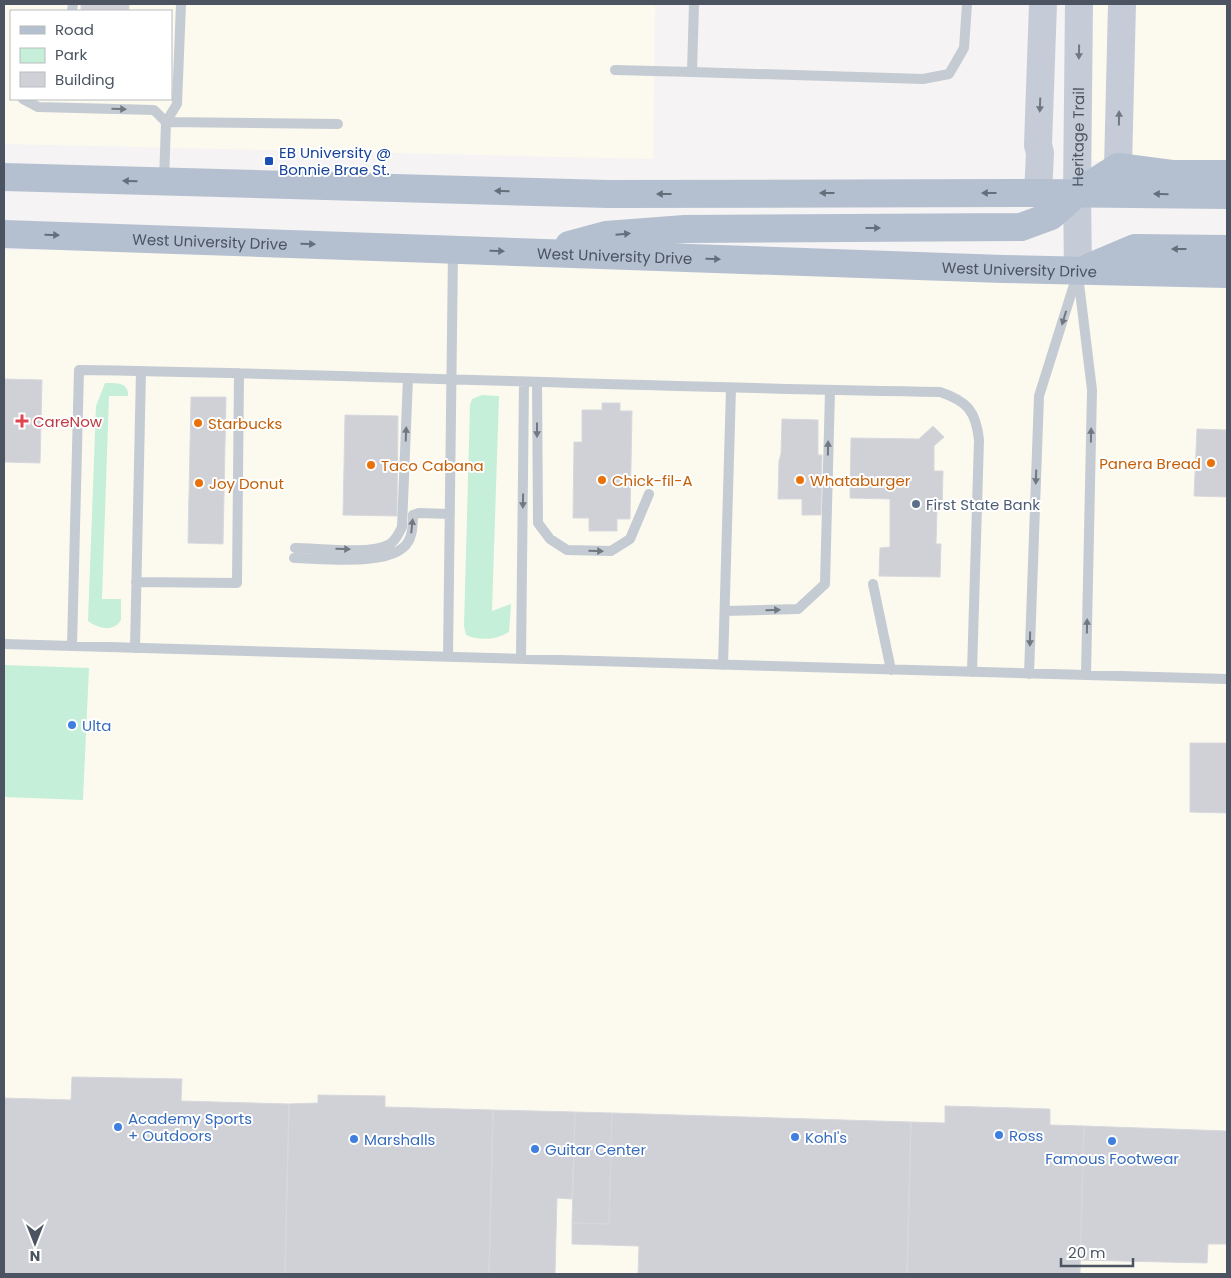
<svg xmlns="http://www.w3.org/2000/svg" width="1231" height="1278" font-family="Poppins,sans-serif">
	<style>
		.commercial { fill: #fcfaef; fill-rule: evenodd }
		.green { fill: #c5efd9 }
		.building { fill: #d0d1d7; stroke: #d7d8dd }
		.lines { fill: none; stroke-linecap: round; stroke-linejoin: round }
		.lane { stroke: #c5cbd3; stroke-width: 10 }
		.secondary { stroke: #c5ccd8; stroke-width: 28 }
		.primary { stroke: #b4bfcf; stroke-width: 28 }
		.oneway { fill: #707884 }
		.oneway2 { fill: #707882 }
		.oneway3 { fill: #656f7c }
		.transit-dot { fill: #1a4fb4; stroke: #fff; stroke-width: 2 }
		.health-dot { fill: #e0444e; stroke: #fff; stroke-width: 2 }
		.food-dot { fill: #e8710a; stroke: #fff; stroke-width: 2 }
		.service-dot { fill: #5c6f8a; stroke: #fff; stroke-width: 2 }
		.shop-dot { fill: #3f7fe0; stroke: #fff; stroke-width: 2 }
		.labels { text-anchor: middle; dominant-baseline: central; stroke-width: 4; stroke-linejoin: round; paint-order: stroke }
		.street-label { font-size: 15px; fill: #4b5460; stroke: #fff }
		.transit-label { font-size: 15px; fill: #164399; stroke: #fff; text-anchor: start }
		.health-label { font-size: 15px; fill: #be3a42; stroke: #fff; text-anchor: start }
		.food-label { font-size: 15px; fill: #c56008; stroke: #fff; text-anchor: start }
		.service-label { font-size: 15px; fill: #4e5e75; stroke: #fff; text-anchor: start }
		.shop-label { font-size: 15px; fill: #366cbe; stroke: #fff; text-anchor: start }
	</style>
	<rect width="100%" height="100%" fill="#f5f3f3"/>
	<path class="commercial" d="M4,4h651l-2,155 -649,-15zM11,11h160v88h-160z
		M1091,4h136v158l-137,-1z
		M4,250h449l774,24v1000h-1223z"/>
	<path class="green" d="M105,383c11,0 24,-1 23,13h-19l-7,203h19v21c-2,2 -3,5 -6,6 -8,5 -21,0 -27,-5l8,-215z
		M482,395l17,1 -7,215 19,-7 -2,28c-13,8 -29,9 -43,3l-2,-9 6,-221 2,-6z
		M4,665l85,3 -6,132 -79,-3z"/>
	<path class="building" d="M81,4h48v7h-48z
		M4,379l38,1 -2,83 -36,-1z
		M191,397h35l-3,147 -35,-1z
		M602,403h18v8h12l-2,108h-13v12h-28v-13h-16l1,-76h8v-32h20z
		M345,415l53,1 -1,100 -54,-1z
		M782,419l36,1v35h4l-1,60h-19v-16h-24l1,-38 2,-7z
		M933,426l11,11 -10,9v25h9l-1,38 -5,1 -1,34h5l-1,33 -61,-1 1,-28 10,-1v-48l-40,-1 1,-60 68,1z
		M1197,429l30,1v67l-33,-1z
		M1190,743h37v70l-37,-1z
		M72,1077l110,2 -1,22 108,3 -4,170h-281v-176l67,2z
		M318,1095l67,1v11l108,3 -4,164h-204l4,-170 29,-1z
		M945,1106l105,3v16l34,1 -4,148h-173l4,-152 34,1z
		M493,1110l82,2 -3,87 -15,-1 -2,76h-66z
		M575,1112l37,1 -3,111 -37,-1z
		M612,1113l299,9 -4,152h-269l1,-28 -67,-2v-21l37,1z
		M1084,1126l143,5v113h-19l-1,19 -127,-3z"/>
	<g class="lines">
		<path class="lane" d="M694,4l-2,68 231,7 26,-5 15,-26 3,-44
			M72,11l1,-7
			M615,70l77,2
			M23,99l15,8 116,3 12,12 11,-18 4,-100
			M164,182l2,-60 172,2
			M1078,275l14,115 -6,285
			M537,382l1,141 12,16 17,11 44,1 19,-12 19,-45
			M295,548c23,0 72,7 93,-3 7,-3 11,-12 14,-18l6,-149
			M294,558c27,0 105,11 116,-20 3,-7 3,-16 3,-23l6,-2 31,1
			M136,582l101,1 2,-210
			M873,584l18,86
			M725,611l73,-2 27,-25 5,-193
			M4,644l1223,35
			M72,646l7,-276c287,4 574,18 861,22 27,9 36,19 39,48l-7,232
			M135,648l6,-277
			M448,657l5,-406
			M521,659l3,-277
			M723,665l8,-277
			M1029,674l10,-278 39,-124"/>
		<g class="secondary">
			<path d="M1118,167l4,-163"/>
			<path d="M1038,193l2,-40 -2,-8 5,-141"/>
			<path id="s1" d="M1078,271l-1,-78 2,-189"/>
		</g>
		<g class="primary">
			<path d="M4,177l604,17 430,-1 189,2"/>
			<path id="s2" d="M4,234l999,35 224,5"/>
			<path d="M569,245l37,-10 79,-6 336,-2 30,-11 26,-23 41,-26 54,7h55"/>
			<path d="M1090,267l45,-19 92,1"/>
		</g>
	</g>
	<defs><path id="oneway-solid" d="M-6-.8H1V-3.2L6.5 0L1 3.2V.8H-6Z" transform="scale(1.25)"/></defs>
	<g class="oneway">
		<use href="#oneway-solid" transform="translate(1079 52) rotate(91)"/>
		<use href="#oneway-solid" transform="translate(1040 105) rotate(92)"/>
		<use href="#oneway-solid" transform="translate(1119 118) rotate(-89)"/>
	</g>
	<g class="oneway2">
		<use href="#oneway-solid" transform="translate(119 109) rotate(1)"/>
		<use href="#oneway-solid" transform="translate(1064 318) rotate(107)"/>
		<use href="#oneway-solid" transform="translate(537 430) rotate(90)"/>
		<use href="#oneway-solid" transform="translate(406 434) rotate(-88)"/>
		<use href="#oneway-solid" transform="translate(1091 435) rotate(-89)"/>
		<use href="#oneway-solid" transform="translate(828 448) rotate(-89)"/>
		<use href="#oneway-solid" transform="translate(1036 477) rotate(92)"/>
		<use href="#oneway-solid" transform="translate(523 501) rotate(91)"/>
		<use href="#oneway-solid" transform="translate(412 526) rotate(-84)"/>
		<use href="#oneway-solid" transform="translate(343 549) rotate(2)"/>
		<use href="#oneway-solid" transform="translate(596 551) rotate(1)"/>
		<use href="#oneway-solid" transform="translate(773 610) rotate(-2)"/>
		<use href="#oneway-solid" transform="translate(1087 626) rotate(-89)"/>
		<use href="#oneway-solid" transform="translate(1030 639) rotate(91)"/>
	</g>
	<g class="oneway3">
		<use href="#oneway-solid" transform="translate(130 181) rotate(-178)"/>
		<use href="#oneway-solid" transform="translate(502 191) rotate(-178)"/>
		<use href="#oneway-solid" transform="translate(827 193) rotate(180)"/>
		<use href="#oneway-solid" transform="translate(989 193) rotate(180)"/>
		<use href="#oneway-solid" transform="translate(664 194) rotate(180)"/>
		<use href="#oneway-solid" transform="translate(1161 194) rotate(-179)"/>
		<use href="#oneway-solid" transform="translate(873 228)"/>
		<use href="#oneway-solid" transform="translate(623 234) rotate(-5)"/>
		<use href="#oneway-solid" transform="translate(52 235) rotate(2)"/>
		<use href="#oneway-solid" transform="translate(308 244) rotate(2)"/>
		<use href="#oneway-solid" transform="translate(1179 249) rotate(-180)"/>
		<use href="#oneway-solid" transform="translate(497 251) rotate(2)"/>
		<use href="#oneway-solid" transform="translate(713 259) rotate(2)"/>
	</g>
	<rect class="transit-dot" x="264" y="156" width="10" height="10" rx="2.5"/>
	<path class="health-dot" d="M19.5 413.5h5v5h5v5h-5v5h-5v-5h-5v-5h5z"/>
	<g class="food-dot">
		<circle cx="198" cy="423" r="5"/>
		<circle cx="1211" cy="463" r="5"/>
		<circle cx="371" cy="465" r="5"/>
		<circle cx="602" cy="480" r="5"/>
		<circle cx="800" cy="480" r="5"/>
		<circle cx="199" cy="483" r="5"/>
	</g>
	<circle class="service-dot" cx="916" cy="504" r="5"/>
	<g class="shop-dot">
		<circle cx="72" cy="725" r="5"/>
		<circle cx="118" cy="1127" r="5"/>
		<circle cx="999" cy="1135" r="5"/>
		<circle cx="795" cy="1137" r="5"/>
		<circle cx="354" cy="1139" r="5"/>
		<circle cx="1112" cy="1141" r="5"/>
		<circle cx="535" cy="1149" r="5"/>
	</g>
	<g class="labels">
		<g class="street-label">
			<text stroke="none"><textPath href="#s1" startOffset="134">Heritage Trail</textPath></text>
			<text stroke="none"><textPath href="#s2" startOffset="206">West University Drive</textPath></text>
			<text stroke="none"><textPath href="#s2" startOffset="611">West University Drive</textPath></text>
			<text stroke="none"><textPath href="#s2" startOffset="1016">West University Drive</textPath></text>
		</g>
		<g class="transit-label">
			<text x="279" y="152">EB University @<tspan x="279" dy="17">Bonnie Brae St.</tspan></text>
		</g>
		<g class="health-label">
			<text x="33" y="421">CareNow</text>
		</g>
		<g class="food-label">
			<text x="208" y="423">Starbucks</text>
			<text x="1201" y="463" text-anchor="end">Panera Bread</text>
			<text x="381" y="465">Taco Cabana</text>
			<text x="612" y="480">Chick-fil-A</text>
			<text x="810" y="480">Whataburger</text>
			<text x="209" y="483">Joy Donut</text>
		</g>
		<g class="service-label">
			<text x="926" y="504">First State Bank</text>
		</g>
		<g class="shop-label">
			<text x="82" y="725">Ulta</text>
			<text x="128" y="1118">Academy Sports<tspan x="128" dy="17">+ Outdoors</tspan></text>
			<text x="1009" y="1135">Ross</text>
			<text x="805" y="1137">Kohl's</text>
			<text x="364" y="1139">Marshalls</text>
			<text x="545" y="1149">Guitar Center</text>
			<text x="1112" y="1158" text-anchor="middle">Famous Footwear</text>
		</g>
	</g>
	<rect width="1231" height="1278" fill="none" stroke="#4b5460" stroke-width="10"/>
	<rect x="10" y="10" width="162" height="90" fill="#ffffff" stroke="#b7bbbf"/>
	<rect x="20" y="26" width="25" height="8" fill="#b4bfcf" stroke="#b7bbbf"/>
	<text x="55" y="35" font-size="15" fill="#4b5460">Road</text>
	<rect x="20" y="48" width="25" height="15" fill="#c5efd9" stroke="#b7bbbf"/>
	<text x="55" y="60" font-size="15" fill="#4b5460">Park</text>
	<rect x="20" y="72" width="25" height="15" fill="#d0d1d7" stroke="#b7bbbf"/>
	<text x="55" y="85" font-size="15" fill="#4b5460">Building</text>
	<g transform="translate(35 1243) rotate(180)" stroke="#ffffff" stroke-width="4" paint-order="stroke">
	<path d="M0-4L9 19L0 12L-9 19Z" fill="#4b5460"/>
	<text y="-8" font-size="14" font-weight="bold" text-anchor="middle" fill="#4b5460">N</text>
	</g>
	<path d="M1061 1258v8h72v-8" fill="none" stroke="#4b5460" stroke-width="2.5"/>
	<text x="1068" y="1258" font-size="15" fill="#4b5460" stroke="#ffffff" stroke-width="4" paint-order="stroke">20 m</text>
</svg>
